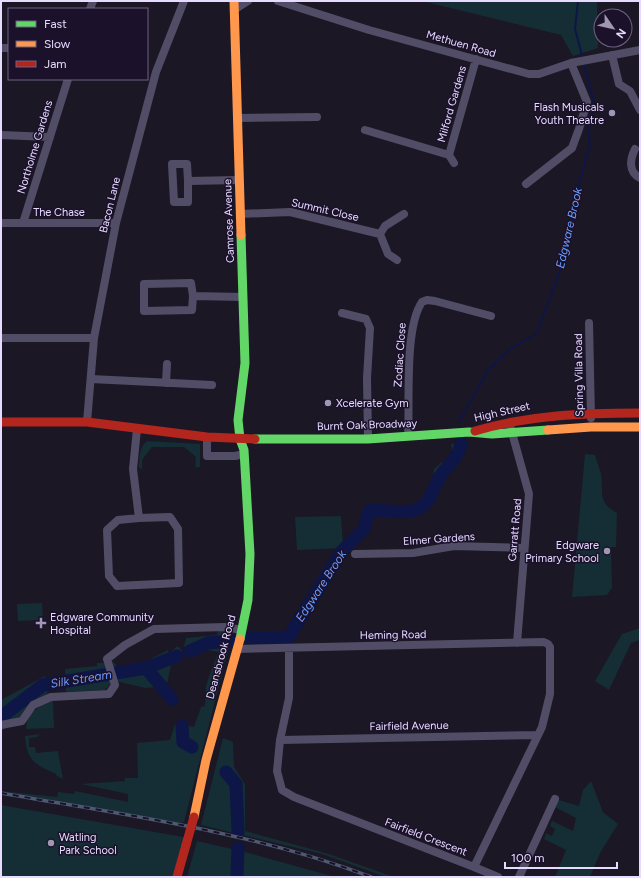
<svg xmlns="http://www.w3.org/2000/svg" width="641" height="878" font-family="Figtree,sans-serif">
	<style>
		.green { fill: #152d34 }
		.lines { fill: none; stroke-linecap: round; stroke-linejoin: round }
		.stream { stroke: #0d1647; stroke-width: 2 }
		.river { stroke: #0d1647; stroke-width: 13 }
		.street { stroke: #524d66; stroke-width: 8 }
		.fast { stroke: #63d668; stroke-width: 9 }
		.slow { stroke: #ff974d; stroke-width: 9 }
		.jam { stroke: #b3261e; stroke-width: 9 }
		.rail-casing { stroke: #4c5970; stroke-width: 3.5 }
		.rail { stroke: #1b112b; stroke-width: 2; stroke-dasharray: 6; stroke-linecap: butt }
		.jam-bridge { stroke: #b3261e; stroke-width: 9 }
		.poi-dot { fill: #a097b3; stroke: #1b112b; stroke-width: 1.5 }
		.labels { text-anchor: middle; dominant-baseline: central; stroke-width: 3; stroke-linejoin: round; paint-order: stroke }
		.street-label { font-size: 11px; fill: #e7dcff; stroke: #1b112b }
		.poi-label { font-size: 11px; fill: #e7dcff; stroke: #1b112b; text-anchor: start }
		.water-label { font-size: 12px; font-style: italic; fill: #6b9efe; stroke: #1b112b }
	</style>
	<rect width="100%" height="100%" fill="#1c1725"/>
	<path class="green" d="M422,1h175l1,47 -25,8 -12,-21z
		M147,441l53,3v23h-5l1,-10 -12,-10h-32l-10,13v9l-3,-1c0,-10 0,-21 8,-27z
		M465,442l-2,8 -23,33 -6,14 -14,15h-50l-2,15 -28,30 -8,12 -12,27 -31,45h-3l56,-93 -45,2 -2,-33 46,-1 2,31 17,-20 5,-16 5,-5 46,-1c13,-13 17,-17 18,-36l8,-7 6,1 5,-8 -2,-11z
		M585,454l10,1c2,6 4,13 6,19 3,19 -4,28 16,39l-1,34h-5l1,41 -5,7 -35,2z
		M42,603l1,17 -25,1 -1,-17z
		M640,628v12l-9,3 -22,47 -14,-9 27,-47z
		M218,630l9,2 4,7 -47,183 -5,1 -178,-32 56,6 1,-5 16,2 1,-3 53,11v-8l-47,-10 44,-3v-3h13l-1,-35 33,-3 5,-16 19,3 7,-20 4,-1 1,-20 5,-16 8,-18 -17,-3 -11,5 -7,-8 2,-8 31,-3z
		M178,646l4,5c-1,8 -4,11 -11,14l-4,19 8,16 -3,1 -7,-5 -7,-9 -13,1 -29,-7 -4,-21 6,8 15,-4 2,3 33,-17 1,3z
		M97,663h7l7,20 -6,7 -39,2 -1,-23 32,-3z
		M45,676l4,8 -2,10 -40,34 -6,3v-31z
		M53,701l1,27 -28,1c2,-17 12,-23 27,-28z
		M40,734l-3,3 -8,1v9h6l1,6 22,-2 5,28 -6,-3 -1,-2c-22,-10 -29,-13 -31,-38z
		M223,738l10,4 1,25 11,17v47l84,23 65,23h-8l-64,-23 -121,-29z
		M591,781l12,31 15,12 -18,29 -10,24h-35l11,-27 -22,-11 2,-6 6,3 3,-7 -5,-3 2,-5 21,10 3,-13 -21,-11 4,-7 20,6 4,-16z
		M1,805l188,33 -11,39h-177z
		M197,841l48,11 90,25h-148z"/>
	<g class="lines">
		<path class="stream" d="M578,1l-3,28 8,30
			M458,423l31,-54 21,-20 27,-16 24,-65 11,-57 18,-67 -2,-16 6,-25 -10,-40"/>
		<path class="river" d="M250,638h38l54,-87 22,-22 5,-18 4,-1c20,0 46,9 57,-13 4,-8 6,-15 11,-22 8,-11 17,-17 20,-31
			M190,651l18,-8 23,-2
			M146,668l26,31
			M1,717l42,-32 103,-17 31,-12
			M182,726l1,16 9,5
			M226,772l10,12 2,48
			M237,877l1,-29"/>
		<path class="street" d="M278,1l91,29 160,44h10l32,-11 69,-13
			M90,9l3,-8
			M234,10l14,-9
			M1,48h8
			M612,55l7,29 11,7 10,19
			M237,118l80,-1
			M365,130l84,25 27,-96
			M1,135l49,2
			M635,149c-5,10 -7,23 5,29
			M449,155l5,8
			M188,181v21h-14l-2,-38h15l1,17 51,-1
			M526,184l46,-36 7,-19 8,-27 -16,-39
			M240,214l50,-2 90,22
			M1,223h115
			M23,223l45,-144
			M397,260l-9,-6 -8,-20 5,-8 19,-12
			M193,296l-1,14 -48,1v-27l47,-1 2,13 50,1
			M342,313l24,6 4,9 -3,50 1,61
			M589,323l2,95
			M1,338h93
			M91,379l121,6
			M166,383l1,-19
			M87,422l7,-84 22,-115 40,-151 28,-71
			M137,429l-4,40 6,49 31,-1 8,12 1,54 -62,3 -8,-10 -2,-46 11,-10 21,-2
			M511,429l18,65 -12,149
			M408,436c2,-33 -4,-108 14,-134l5,-2 8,1 56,15
			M207,437v19h28l9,-2
			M355,554l58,-1 41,-7 70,2
			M237,649l307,-7 4,2 2,3v47l-8,33 -68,140 -180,-70 -12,-7 -5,-19 3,-31 9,-42v-50
			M1,725l21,-4 11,-16 18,-8 58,-3 6,-9 -8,-26 18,-14 29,-16 71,-2 17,3
			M280,740l258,-5
			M474,867l24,10
			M519,877l36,-78"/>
		<path class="fast" d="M240,439l-2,-19 7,-57 -4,-128
			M255,439h113l101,-7 23,2 56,-4
			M240,639l8,-39 2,-46 -6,-104 -4,-11"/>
		<path class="slow" d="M234,1l7,234
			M548,430l43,-3h49
			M194,817l12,-57 34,-121"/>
		<path class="jam" d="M1,422h86l120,15 48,2
			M475,431c54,-16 109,-18 165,-18
			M177,877l9,-32"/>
		<defs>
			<path id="rail" d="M1,793c124,22 252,39 370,84"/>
		</defs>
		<use href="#rail" class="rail-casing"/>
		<use href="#rail" class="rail"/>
		<path class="jam-bridge" d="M186,845l8,-28"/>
	</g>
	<g class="poi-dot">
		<circle cx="612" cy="113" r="4"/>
		<circle cx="328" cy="403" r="4"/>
		<circle cx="607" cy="551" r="4"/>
		<path d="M39 617h4v4h4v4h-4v4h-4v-4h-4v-4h4z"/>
		<circle cx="51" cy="843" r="4"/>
	</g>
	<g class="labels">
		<g class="street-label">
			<text transform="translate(461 44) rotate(16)">Methuen Road</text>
			<text transform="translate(452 104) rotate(-74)">Milford Gardens</text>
			<text transform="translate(35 147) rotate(-73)">Northolme Gardens</text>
			<text transform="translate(110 205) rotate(-76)">Bacon Lane</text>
			<text transform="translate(325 210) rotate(13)">Summit Close</text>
			<text x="59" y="212">The Chase</text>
			<text transform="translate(229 221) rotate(-92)">Camrose Avenue</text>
			<text transform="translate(400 355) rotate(-86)">Zodiac Close</text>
			<text transform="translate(579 375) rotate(-91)">Spring Villa Road</text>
			<text transform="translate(502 412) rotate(-13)">High Street</text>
			<text transform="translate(367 425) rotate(-2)">Burnt Oak Broadway</text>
			<text transform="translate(515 530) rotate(-85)">Garratt Road</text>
			<text transform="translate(439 539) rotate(-4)">Elmer Gardens</text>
			<text transform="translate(393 635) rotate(-1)">Heming Road</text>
			<text transform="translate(221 657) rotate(-75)">Deansbrook Road</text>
			<text transform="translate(409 726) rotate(-1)">Fairfield Avenue</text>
			<text transform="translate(426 837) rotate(21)">Fairfield Crescent</text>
		</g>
		<g class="poi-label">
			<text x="604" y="107" text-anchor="end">Flash Musicals<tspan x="604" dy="13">Youth Theatre</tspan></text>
			<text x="336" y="403">Xcelerate Gym</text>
			<text x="599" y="545" text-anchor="end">Edgware<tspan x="599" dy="13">Primary School</tspan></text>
			<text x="50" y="617">Edgware Community<tspan x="50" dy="13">Hospital</tspan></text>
			<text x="59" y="837">Watling<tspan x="59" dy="13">Park School</tspan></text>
		</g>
		<g class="water-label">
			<text transform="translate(569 228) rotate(-77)">Edgware Brook</text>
			<text transform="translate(321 586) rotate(-57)">Edgware Brook</text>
			<text transform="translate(81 679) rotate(-9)">Silk Stream</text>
		</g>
	</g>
	<rect width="641" height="878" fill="none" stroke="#e7dcff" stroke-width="4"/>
	<rect x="8" y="8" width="140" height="72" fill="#1b112b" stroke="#6d6280"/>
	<rect x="16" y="21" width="20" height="6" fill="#63d668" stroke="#6d6280"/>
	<text x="44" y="28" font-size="12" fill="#e7dcff">Fast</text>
	<rect x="16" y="41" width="20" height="6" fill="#ff974d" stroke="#6d6280"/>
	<text x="44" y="48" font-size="12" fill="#e7dcff">Slow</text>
	<rect x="16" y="61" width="20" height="6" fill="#b3261e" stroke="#6d6280"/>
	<text x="44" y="68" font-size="12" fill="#e7dcff">Jam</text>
	<g transform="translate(613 28) rotate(124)"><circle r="19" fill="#1b112b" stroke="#6d6280"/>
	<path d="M0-3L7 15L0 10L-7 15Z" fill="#a097b3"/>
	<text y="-6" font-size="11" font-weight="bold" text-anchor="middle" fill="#e7dcff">N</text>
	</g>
	<path d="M505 862v6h112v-6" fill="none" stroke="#e7dcff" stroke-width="2"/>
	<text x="511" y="862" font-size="12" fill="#e7dcff" stroke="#1b112b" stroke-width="3" paint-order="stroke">100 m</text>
</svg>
